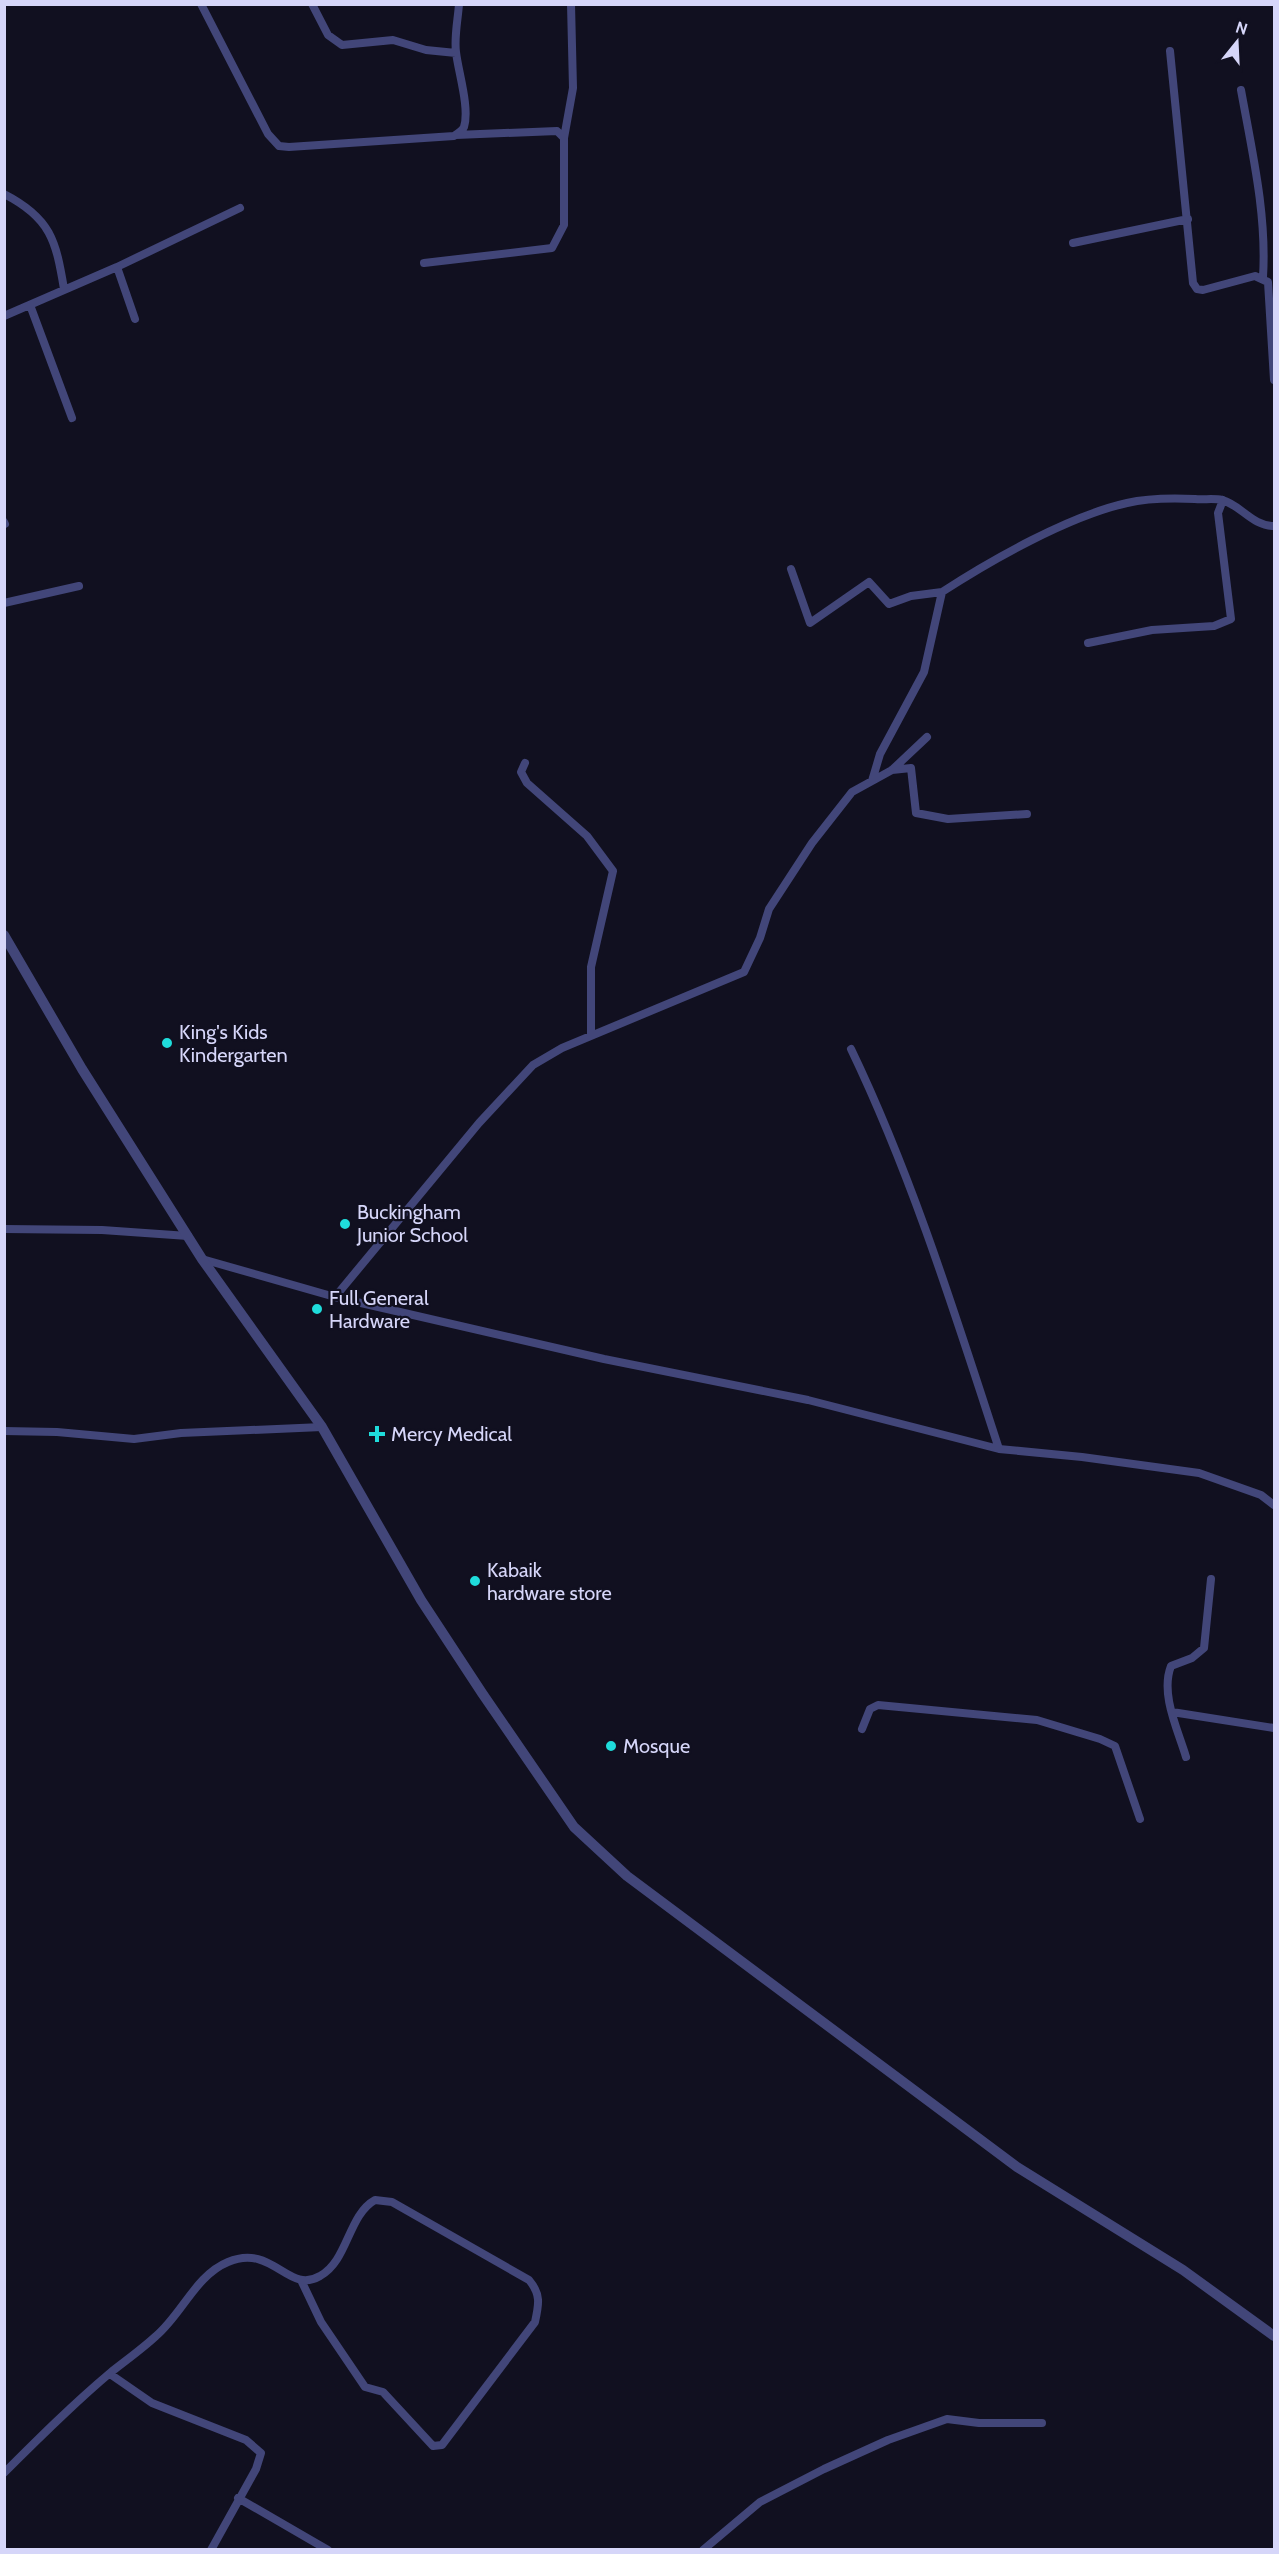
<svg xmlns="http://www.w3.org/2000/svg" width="1279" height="2554" font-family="Cabin,sans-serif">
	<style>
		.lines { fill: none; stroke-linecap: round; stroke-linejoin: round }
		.minor { stroke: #424679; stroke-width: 8 }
		.tertiary { stroke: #424679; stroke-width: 10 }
		.poi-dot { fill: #1fdcdb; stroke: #111020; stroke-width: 2 }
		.labels { text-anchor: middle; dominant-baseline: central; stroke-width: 4.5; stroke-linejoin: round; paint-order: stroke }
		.poi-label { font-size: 20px; fill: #d6d6f9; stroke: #111020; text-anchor: start }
	</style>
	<rect width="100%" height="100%" fill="#111020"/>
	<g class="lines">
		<path class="minor" d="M201,4l67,130 11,12 10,1 165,-11c3,-2 8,-5 10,-9 6,-19 -6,-56 -8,-75 -2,-15 2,-33 3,-48
			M312,4l16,31 14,10 51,-5 33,10 30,3
			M1170,51l23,232 4,6 6,1 52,-14 13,6 6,98
			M1241,90c11,61 26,125 22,187
			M564,138l9,-50 -2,-84
			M4,194c47,24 52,47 60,95
			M1073,243l115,-24
			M424,263l128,-15 12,-23v-87l-7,-7 -101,4
			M117,267l18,52
			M30,305l42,113
			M4,316l113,-49 123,-59
			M4,522l1,2
			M791,569l19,54 59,-41 20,22 22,-8 31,-4
			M4,603l75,-17
			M1088,643l64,-13 62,-4 17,-7 -13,-106 5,-13
			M525,763l-4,9 6,11 60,53 26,35 -22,96v68
			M892,770l19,-2 5,45 32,6 79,-5
			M872,781l20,-11 35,-33
			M851,1049c61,127 104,265 148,400
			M4,1229l98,1 86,6
			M202,1259l133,38 269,62 204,41 191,49 83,8 117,16 62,22 13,10
			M335,1297l144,-174 54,-58 29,-17 182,-76 16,-34 9,-29 43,-66 40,-51 20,-11 8,-27 44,-82 18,-80c49,-32 127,-76 185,-89 21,-5 46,-5 68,-4 8,1 19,-1 27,1 19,5 30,26 52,26
			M4,1431l53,1 77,7 47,-6 141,-6
			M1172,1712l102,16
			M862,1729l8,-20 8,-4 159,15 63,19 15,7 25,73
			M1186,1757c-8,-27 -26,-63 -15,-91l21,-8 12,-10 7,-69
			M110,2374l42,29 94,37 15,13 -5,16 -45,81
			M4,2473c34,-34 69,-69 106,-100 15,-12 32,-24 46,-37 26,-22 40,-61 72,-74 45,-19 60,33 92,14 28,-15 28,-61 55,-76l17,2 137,78c12,14 10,24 6,42l-93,123 -9,1 -50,-54 -18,-5 -44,-65 -20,-42
			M238,2498l90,52
			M703,2550l57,-48 64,-33 64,-29 59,-21 32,4h63"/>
		<path class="tertiary" d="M4,935l78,134 120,190 120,168 99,173 61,93 92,134 53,49 390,291 166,103 91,66"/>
	</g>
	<g class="poi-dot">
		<circle cx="167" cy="1043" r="6"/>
		<circle cx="345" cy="1224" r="6"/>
		<circle cx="317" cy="1309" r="6"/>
		<path d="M374 1425h6v6h6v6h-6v6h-6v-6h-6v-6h6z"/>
		<circle cx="475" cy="1581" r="6"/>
		<circle cx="611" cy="1746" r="6"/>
	</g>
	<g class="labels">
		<g class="poi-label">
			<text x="179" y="1032">King's Kids<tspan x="179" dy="23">Kindergarten</tspan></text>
			<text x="357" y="1212">Buckingham<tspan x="357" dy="23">Junior School</tspan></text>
			<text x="329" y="1298">Full General<tspan x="329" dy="23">Hardware</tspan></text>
			<text x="391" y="1434">Mercy Medical</text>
			<text x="487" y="1570">Kabaik<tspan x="487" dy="23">hardware store</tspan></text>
			<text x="623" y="1746">Mosque</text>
		</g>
	</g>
	<rect width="1279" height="2554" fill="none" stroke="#d6d6f9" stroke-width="12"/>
	<g transform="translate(1237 42) rotate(18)" stroke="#111020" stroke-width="4.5" paint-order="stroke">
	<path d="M0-4.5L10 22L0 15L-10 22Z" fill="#d6d6f9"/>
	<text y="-9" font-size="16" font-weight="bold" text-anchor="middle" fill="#d6d6f9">N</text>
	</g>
</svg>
